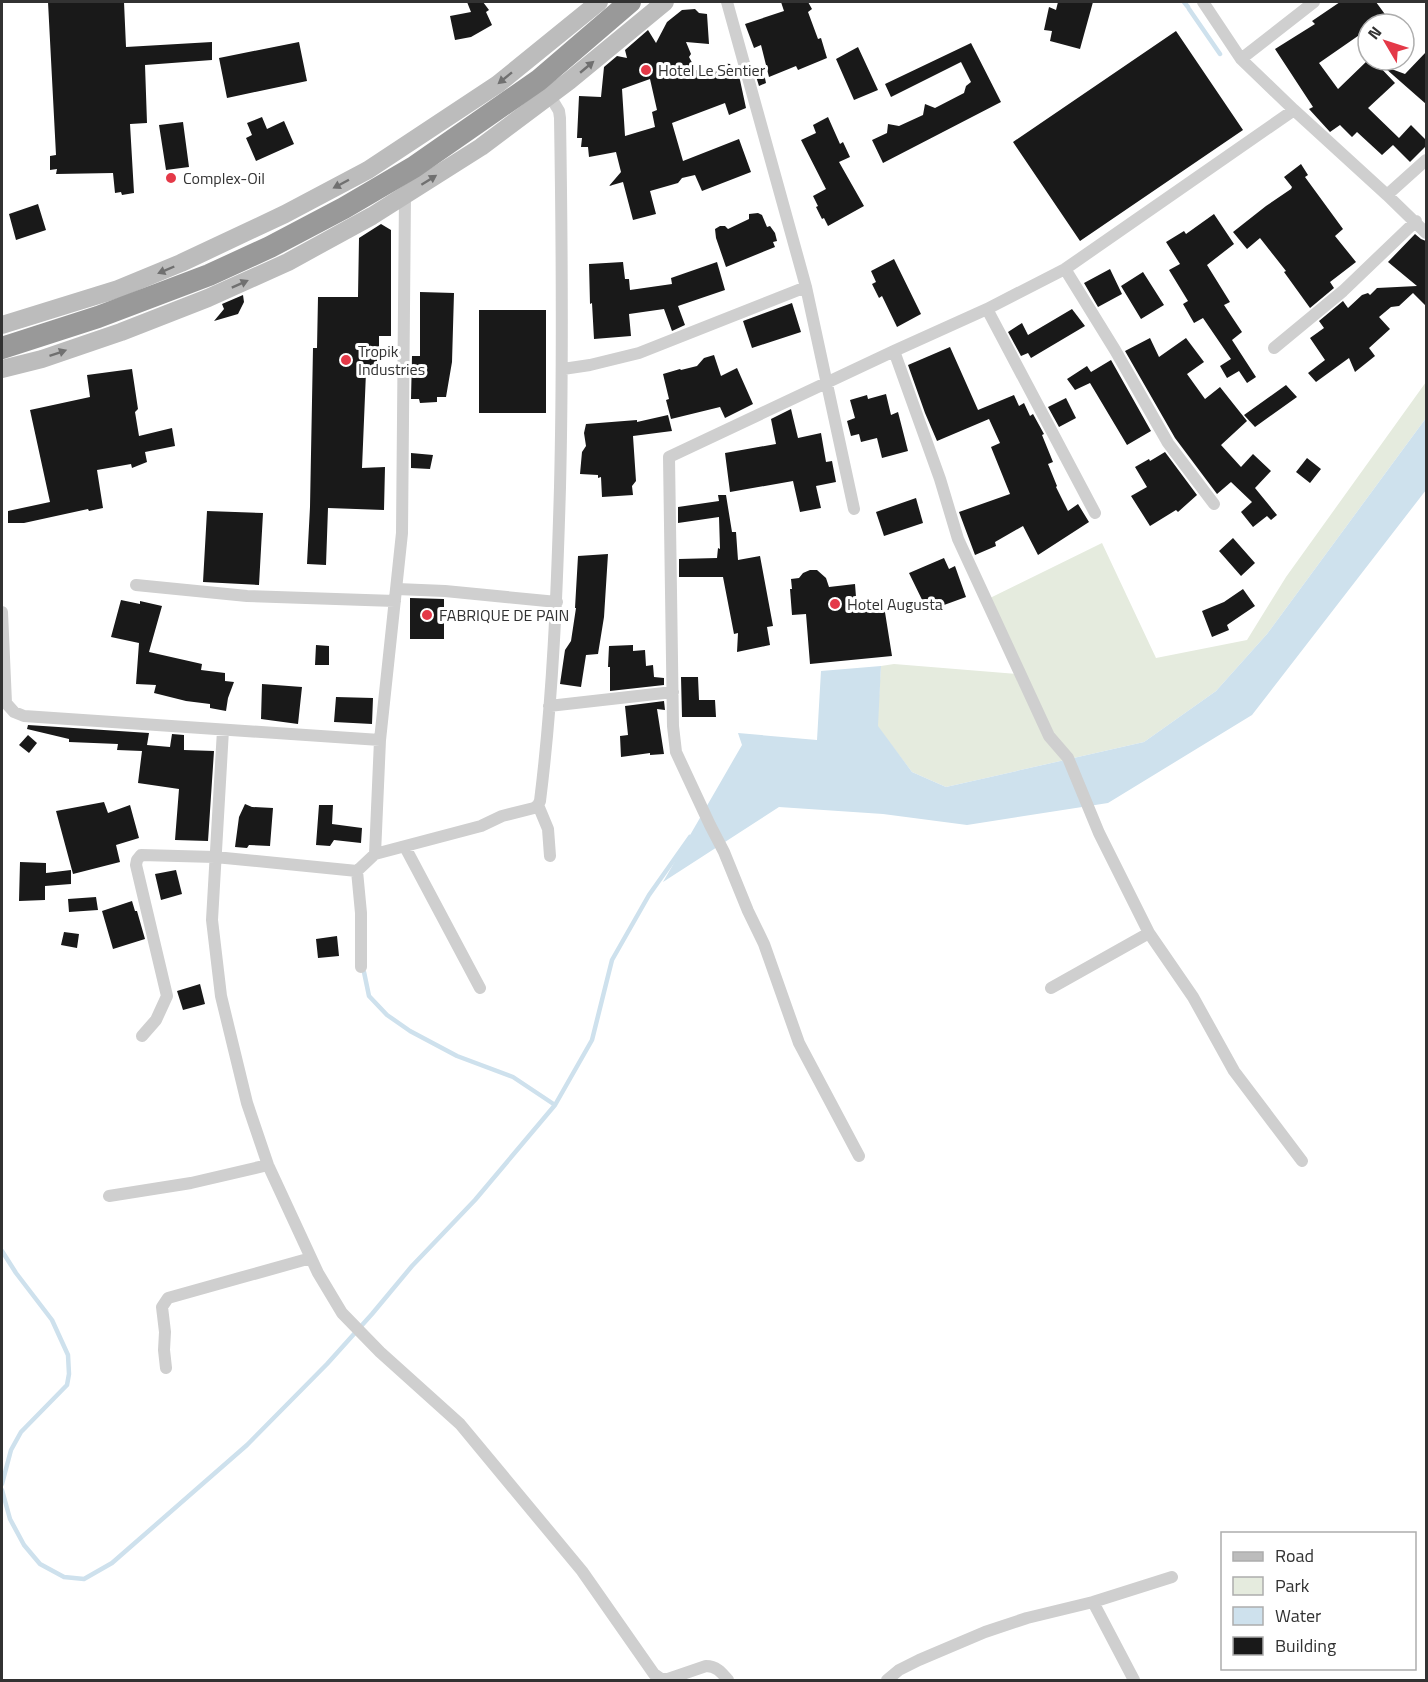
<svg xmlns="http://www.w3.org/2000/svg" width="1428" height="1682" font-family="'Titillium Web',sans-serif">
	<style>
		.green { fill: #e5ebde }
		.water { fill: #cee1ed }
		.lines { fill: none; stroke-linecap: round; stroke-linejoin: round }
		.stream { stroke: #cee1ed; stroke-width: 4.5 }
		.building { fill: #191919; fill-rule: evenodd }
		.street { stroke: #cfcfcf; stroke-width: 12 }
		.secondary { stroke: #bcbcbc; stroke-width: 18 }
		.highway { stroke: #999; stroke-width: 22 }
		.oneway { fill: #707070 }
		.poi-dot { fill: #e43948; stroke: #fff; stroke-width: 2 }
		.labels { text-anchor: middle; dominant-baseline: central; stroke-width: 6; stroke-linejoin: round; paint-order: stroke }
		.poi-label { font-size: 16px; fill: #323232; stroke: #fff; text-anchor: start }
	</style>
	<rect width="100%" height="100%" fill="#fff"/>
	<path class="green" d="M1426,382v36l-159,216 -51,57 -72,51 -198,45 -34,-15 -35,-46 4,-60 13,-2 123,10 -27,-76 112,-55 54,115 91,-18 39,-63z"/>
	<path class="water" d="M1426,418v72l-174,225 -144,88 -141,22 -84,-11 -104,-7 -116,75 79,-137 -4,-12 79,7 4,-69 60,-5 -3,60 34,46 34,15 198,-45 72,-51 51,-57z"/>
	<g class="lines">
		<path class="stream" d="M1184,2l4,5
			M1189,9l31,45
			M364,972l5,24 18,19 23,16 47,25 56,21 42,28
			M2,1251l14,22 36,47 16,35 1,19 -2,11 -46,47 -10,18 -9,34
			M2,1490l8,29 14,26 16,19 24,13 20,2 28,-16 135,-118 80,-81 45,-50 40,-48 63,-66 80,-95 37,-65 20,-80 37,-65 41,-58"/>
	</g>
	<path class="building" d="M48,2h76l2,45 86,-5v18l-67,5 2,58 -17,1 4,69 -12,2 -1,-3 -6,1 -2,-20 -57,1 1,-5 -7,1v-14l6,-1z
		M467,2h16l6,8 -3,2 6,13 -21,12 -16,3 -5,-24 21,-4z
		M781,2h27l4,7 -4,3 10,27 3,-1 6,20 -29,12 -2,-4 -27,11 -8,-32 -7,3 -9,-24 39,-13z
		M1058,2h35l-13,47 -30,-8 2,-10 -8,-1 5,-23 7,3z
		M1340,2h36l11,15 -9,7h-10v5l-49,34 19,26 30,-29 9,4 18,19 -27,25 31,30 12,-13 15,15v6l-16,16 -17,-17 -11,10 -25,-23 -5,5 -12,-12 -10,7 -21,-23 4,-2 -38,-58 40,-25 -3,-3z
		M695,9l4,4 8,1 2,30 -23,-2 5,12 -2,3 7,13 19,2 5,-9 10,1 4,9 3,-1 3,8 6,28 -17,7 -4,-12 -53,20 11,38 56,-22 12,33 -49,19 -7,-16 -13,3 -4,5 -28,8 6,23 -23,6 -10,-38 -14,4 12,-14 -5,-20 -27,5 -1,-10h-7l1,-9h-5l2,-42 22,1 3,-30 13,-11 10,2 -2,-8 23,-20 8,13 11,-21 15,-12zM650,79l7,31 -5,2 3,15 -30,9 -3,-47z
		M1176,31l67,99 -163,111 -67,-99z
		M299,42l8,39 -80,17 -8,-40z
		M971,43l30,59 -118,61 -11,-23 15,-7 1,-9 11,2 24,-11 2,-11 10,4 29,-15 2,-7 5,-4 -10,-20 -70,35 -6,-13z
		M858,47l20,43 -24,10 -18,-41z
		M1426,52v52l-41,-36 1,-1 19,7z
		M763,69l3,14 -7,3 -4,-13z
		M262,117l5,12 17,-8 10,23 -38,17 -10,-23 6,-3 -5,-12z
		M828,117l12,27 3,-2 7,15 -11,5 25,44 -36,20 -4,-8 -2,1 -6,-12 2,-1 -5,-10 13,-7 -25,-49 15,-7 -3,-8z
		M183,122l6,45 -23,3 -7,-45z
		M1301,164l7,11 -3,2 38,52 -8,7 21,26 -26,20 4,6 -24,20 -26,-36 2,-1 -26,-33 -13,11 -14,-17 33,-26 25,-17 1,-2 -8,-10z
		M38,204l8,26 -30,10 -7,-26z
		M758,213l4,2 5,12 3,-1 5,7 2,8 -4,1 2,5 -49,20 -10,-29 -1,-9 5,-3h5l3,3 21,-10v-5z
		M1214,214l20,30 -27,21 23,37 -6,3 18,27 -10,8 24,37 -9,6 -8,-12 -12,7 -7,-12 11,-7 -28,-41 -9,5 -11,-19 5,-3 -19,-31 11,-6 -14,-22 18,-11 2,3z
		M381,224l10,6v106h-12v36h-13l-4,96 23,-1 -1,43 -56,-2 -2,57 -19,-1 3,-57 3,-159h4l1,-51h40l1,-59z
		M1415,234l6,5 5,2v65l-13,-13 -14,13 -8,1 -12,10 11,12 -21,19 6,8 -20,16 -6,-14 -33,24 -8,-9 17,-13 -15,-22 14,-10 -5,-7 24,-20 5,7 14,-13 6,-2 2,2 7,-7 40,-2 -29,-24z
		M894,259l27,55 -24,13 -15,-31 -3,2 -7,-14 4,-2 -5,-11z
		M623,262l2,17h4l1,11 42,-6 -1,-6 46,-16 8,28 -47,16 7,19 -13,6 -8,-22 -35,5 2,22 -37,3 -2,-36 -2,1 -1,-40z
		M1110,269l12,25 -24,13 -14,-24z
		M1143,272l21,33 -23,14 -20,-33z
		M420,292l34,1 -2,69 -6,35h-9v5l-17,1 -1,-4h-8l1,-43h8z
		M243,295l1,7 -6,12 -24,7 10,-12 -2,-5z
		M792,303l9,29 -49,16 -9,-27z
		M1072,309l13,17 -54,32 -3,-5 -7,3 -13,-24 14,-9 6,12z
		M479,310h67v103h-67z
		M1150,338l9,19 27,-19 18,24 -17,12 18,25 15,-12 27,34 -26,24 20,22 12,-13 18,17 -16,17 22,27 -6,5 -4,-4 -14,11 -12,-15 11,-10 -21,-20 -14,12 -42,-56 -50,-87z
		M950,347l28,63 36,-15 5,11 5,-3 6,13 3,-2 11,20 -2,1 11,27 -5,2 9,22 -1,1 12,24 10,-7 11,18 -51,33 -15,-29 -28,16 1,4 -21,9 -16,-43 51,-18 -19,-47 9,-4 -11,-24 -52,22 -12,-28 -17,-48z
		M714,355l7,21 16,-8 16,36 -28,14 -5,-11 -49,12 -5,-19 3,-1 -6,-25 17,-5 1,1 16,-4 7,-8z
		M1111,360l40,71 -24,14 -37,-62 -15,7 -8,-11 20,-13 4,6z
		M132,369l6,40 -3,3 4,24 33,-8 3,18 -30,6 2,10 -15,6 -1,-4 -34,6 6,38 -14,3 -1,-2 -64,14h-16v-12l42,-9 -20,-92 60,-13 -3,-22z
		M1286,385l11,12 -42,30 -11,-12z
		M886,394l5,21 7,-3 10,39 -26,7 -5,-20 -16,4 -2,-8 -8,2 -4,-15 8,-3 -5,-18 17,-5 1,4z
		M1066,398l10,20 -17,9 -11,-20z
		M791,409l7,29 23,-5 5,29 6,-1 4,21 -20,4 5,22 -21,4 -7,-31 -63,11 -5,-39 51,-9 -5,-25z
		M668,415l4,16 -39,5 3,45 -4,5 1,9 -31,2 -1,-20 -3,1v-3l-18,-1 2,-22 4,-6 -2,-13 2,-9 51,-4v2z
		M1165,452l32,43 -19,17 -2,-2 -26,16 -19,-30 16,-9 -12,-20 14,-8 1,2z
		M411,453l22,2 -3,14 -19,-1z
		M1307,458l14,11 -11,14 -14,-11z
		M718,495h8l6,37h4l2,28 22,-4 13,70 -6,1 3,18 -33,7 1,-19 -4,1 -11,-57h-44v-18l38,-1 1,-10 2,1 -1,-32 -41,6v-16l41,-6z
		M916,498l7,25 -39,13 -8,-24z
		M207,511l56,2 -4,72 -56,-3z
		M1233,538l22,25 -14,13 -22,-25z
		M608,554l-4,63 -6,37 -12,1 -5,32 -21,-3 5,-34 6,-9 5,-33h-1l3,-52z
		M944,558l5,11 6,-3 11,31 -33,12 -1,-2 -5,3 -18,-37z
		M810,570h7l9,8 3,9 26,-3 2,26 27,-4 8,50 -82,8 -4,-50 -14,1 -2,-26h2l-1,-10 8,-1 4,-5z
		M1243,589l12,17 -28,19 2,5 -17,7 -10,-26 22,-9z
		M410,598l34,1v40h-34z
		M121,600l19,4v-3l22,5 -13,46 53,12 -1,6 24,3v8l9,1 -6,16 -2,13 -16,-3v-4l-24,-3 -32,-8 2,-8 -20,-1 3,-41 -28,-6z
		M316,645l13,1v19h-14z
		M633,645v6l12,-1 1,16 7,-1 1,12 10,1v7l-54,6v-24h-2l1,-21z
		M681,677h17l1,23h16l1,17h-34z
		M262,684l40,3 -4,37 -37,-5z
		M336,697l37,1 -1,26 -38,-2z
		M664,701l1,9 -8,-1 7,45 -14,1v-2l-29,4 -1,-21 8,-1 -3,-29z
		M28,725l121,8 -2,12 23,2 2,-13 12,1v15l30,1 -6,90 -33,-1 4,-51 -41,-6 4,-32 -25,-1 1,-6 -49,-2v-3l-42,-10z
		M28,735l9,8 -8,10 -10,-8z
		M104,802l4,11 22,-8 9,33 -23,7 4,17 -47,12 -17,-63z
		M245,804l7,3 21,1 -3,38 -21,-1 -2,3 -12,-1 4,-30z
		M319,805h14l-1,19 30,4 -1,15 -27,-3 -4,6 -14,-1z
		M20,862l26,1v10l25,-3v14l-26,2v14l-26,1z
		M176,870l6,24 -21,6 -6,-26z
		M96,897l2,13 -29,2 -1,-13z
		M132,901l3,10h2l8,28 -32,10 -11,-38z
		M64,932l15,2 -2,14 -16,-3z
		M337,936l2,20 -21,2 -2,-19z
		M200,984l5,20 -22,6 -6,-19z"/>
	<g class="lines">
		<path class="street" d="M727,2l79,285 48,222
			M1203,2l38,57 53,51 93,85 39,38
			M1241,59l73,-57
			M550,96l9,15 1,7c2,123 3,246 0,369 -3,105 -7,210 -20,314l-2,4 10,24 2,27
			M1387,195l39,-35
			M1065,269l50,81 53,93 46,61
			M987,309l108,204
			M1274,348l69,-57 73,-70
			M894,351l46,128 18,60 91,197 19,22 31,75 50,100 44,64 41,74 68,90
			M563,369l27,-4 49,-12 167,-66
			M136,585l111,11 148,5
			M397,589l48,2 112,11
			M2,612l4,91 8,9 10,4 356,24
			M549,706l124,-14
			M223,730l-11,190 9,76 26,107 21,62 50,108 24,40 38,39 80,72 122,147 72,103 7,5h7l38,-13c11,0 16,7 22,14
			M405,847l75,141
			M375,854l106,-28 21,-10 32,-8 4,-3
			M361,967v-54l-4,-42 18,-17 5,-114 22,-207 3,-338
			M1051,988l98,-55
			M142,1036l14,-16 11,-24 -31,-131 1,-5 4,-5 74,2 142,14
			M859,1156l-60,-113 -35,-99 -16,-33 -24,-59 -14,-27 -34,-73 -3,-26 -4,-269 225,-106 93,-42 78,-40 229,-159
			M109,1196l82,-13 77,-18
			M166,1368l-2,-18 1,-18 -3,-25 6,-9 143,-40
			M1093,1602l41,78
			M887,1680l12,-10 20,-10 66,-28 42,-14 66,-16 79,-25"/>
		<path class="secondary" d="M2,325l116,-36 63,-26 104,-49 83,-44 130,-86 101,-82
			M2,369l40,-10 79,-27 87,-34 80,-36 84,-46 109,-69 88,-66 96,-79"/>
		<path class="highway" d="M2,348l96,-31 111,-42 61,-28 74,-39 70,-41 125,-87 91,-78"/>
	</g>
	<defs><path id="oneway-solid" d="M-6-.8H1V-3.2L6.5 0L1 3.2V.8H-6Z" transform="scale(1.5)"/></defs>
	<g class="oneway">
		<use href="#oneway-solid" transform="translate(587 67) rotate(-40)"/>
		<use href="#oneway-solid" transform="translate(505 78) rotate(141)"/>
		<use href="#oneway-solid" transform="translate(429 180) rotate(-32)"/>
		<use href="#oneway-solid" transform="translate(341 184) rotate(152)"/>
		<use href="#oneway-solid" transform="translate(166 270) rotate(157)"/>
		<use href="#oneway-solid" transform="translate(240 284) rotate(-24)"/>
		<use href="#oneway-solid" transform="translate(58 353) rotate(-19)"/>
	</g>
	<g class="poi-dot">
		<circle cx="646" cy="70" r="6"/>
		<circle cx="171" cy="178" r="6"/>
		<circle cx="346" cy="360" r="6"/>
		<circle cx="835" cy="604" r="6"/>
		<circle cx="427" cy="615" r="6"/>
	</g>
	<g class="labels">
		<g class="poi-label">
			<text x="658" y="70">Hotel Le Sentier</text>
			<text x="183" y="178">Complex-Oil</text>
			<text x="358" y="351">Tropik<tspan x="358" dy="18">Industries</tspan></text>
			<text x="847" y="604">Hotel Augusta</text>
			<text x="439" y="615">FABRIQUE DE PAIN</text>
		</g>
	</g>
	<rect width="1428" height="1682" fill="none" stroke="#323232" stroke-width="6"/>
	<rect x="1221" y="1532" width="195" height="138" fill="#ffffff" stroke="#adadad" stroke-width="1.5"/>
	<rect x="1233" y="1552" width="30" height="9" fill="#bcbcbc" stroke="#adadad" stroke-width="1.5"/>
	<text x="1275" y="1562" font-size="18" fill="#323232">Road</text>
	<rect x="1233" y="1577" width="30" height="18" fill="#e5ebde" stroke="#adadad" stroke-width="1.5"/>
	<text x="1275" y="1592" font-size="18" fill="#323232">Park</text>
	<rect x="1233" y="1607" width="30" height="18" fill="#cee1ed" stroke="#adadad" stroke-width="1.5"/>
	<text x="1275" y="1622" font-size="18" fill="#323232">Water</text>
	<rect x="1233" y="1637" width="30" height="18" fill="#191919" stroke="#adadad" stroke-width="1.5"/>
	<text x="1275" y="1652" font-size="18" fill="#323232">Building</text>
	<g transform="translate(1386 42) rotate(309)"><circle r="28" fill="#ffffff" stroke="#adadad" stroke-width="1.5"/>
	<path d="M0-4.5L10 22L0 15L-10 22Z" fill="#e43948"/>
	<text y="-9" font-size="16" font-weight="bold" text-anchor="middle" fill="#323232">N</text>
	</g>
</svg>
